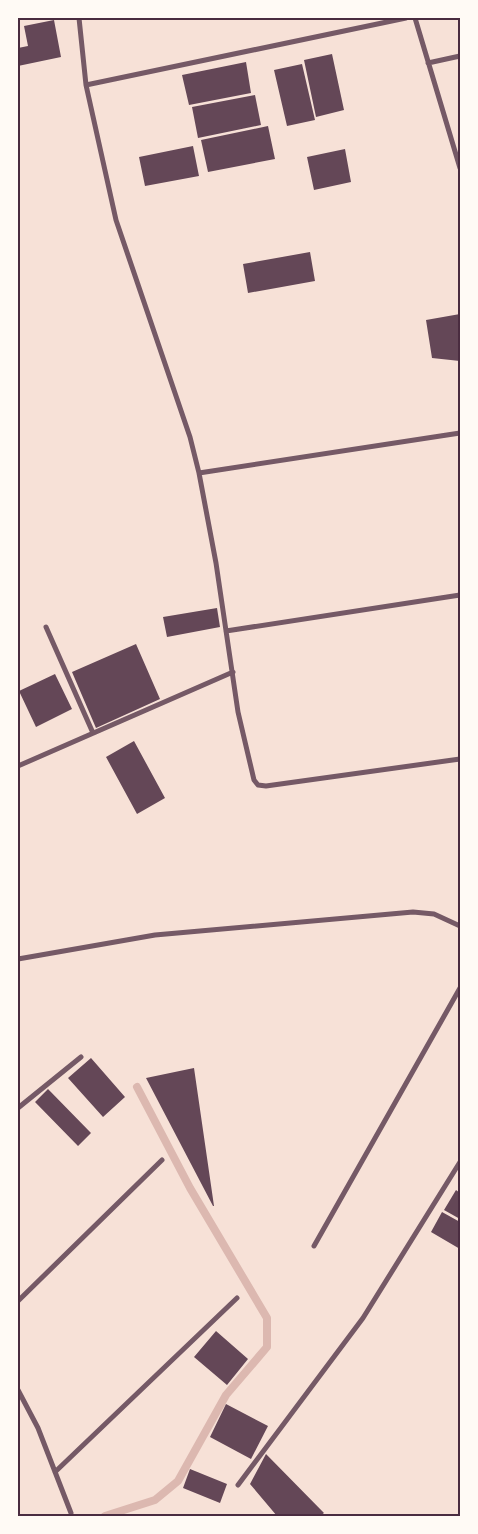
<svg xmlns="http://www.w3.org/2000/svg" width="478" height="1534" font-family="'Alegreya Sans',sans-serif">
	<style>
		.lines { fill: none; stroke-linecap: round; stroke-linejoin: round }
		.stream { stroke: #dcb8b0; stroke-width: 8 }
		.building { fill: #644757 }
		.minor { stroke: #755966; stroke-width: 5 }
		.neatline { fill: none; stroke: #4a2c40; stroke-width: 2 }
	</style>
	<rect width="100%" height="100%" fill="#f7e1d7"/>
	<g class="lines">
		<path class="stream" d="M105,1516l50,-16 23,-19 48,-86 41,-48v-29l-77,-130 -53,-101"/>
	</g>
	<path class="building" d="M54,20l7,37 -43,9v-18l10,-2 -4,-20z
		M332,54l12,56 -28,7 -12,-57z
		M246,62l5,31 -62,12 -7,-30z
		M302,64l13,56 -28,6 -13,-56z
		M255,95l6,30 -63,13 -6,-31z
		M268,126l7,33 -67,13 -7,-32z
		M193,146l6,30 -54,10 -6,-29z
		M345,149l6,33 -37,8 -7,-33z
		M310,252l5,29 -67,12 -5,-29z
		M460,314v47l-28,-3 -6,-38z
		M217,608l3,19 -53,10 -4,-20z
		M136,644l24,55 -64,29 -24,-56z
		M55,674l17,35 -36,18 -17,-36z
		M134,741l31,57 -28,16 -31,-57z
		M91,1058l34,39 -22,20 -35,-39z
		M194,1068l20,138h-1l-67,-128z
		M48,1089l43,44 -13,13 -43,-44z
		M456,1190l4,3v26l-16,-9z
		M442,1212l18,10v27l-29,-17z
		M216,1331l32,28 -21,26 -33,-28z
		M226,1404l42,22 -17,33 -41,-22z
		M266,1454l58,59 -4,3h-43l-27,-32z
		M190,1469l37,15 -7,19 -37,-15z"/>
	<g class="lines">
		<path class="minor" d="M79,18l7,67 30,135 74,217 9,36 17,90 22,149 16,68 4,5 8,1 194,-27
			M415,18l45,150
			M428,63l32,-7
			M86,85l320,-67
			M199,473l261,-40
			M46,627l47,106
			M226,631l234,-36
			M18,766l215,-94
			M18,959l137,-24 258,-23 21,2 26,12
			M18,1108l63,-51
			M314,1246l146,-258
			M18,1301l144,-141
			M18,1390l20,38 33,85
			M55,1472l182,-174
			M238,1485l125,-167 97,-156"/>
	</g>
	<rect width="478" height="1534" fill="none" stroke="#fffaf5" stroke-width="38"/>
	<rect x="19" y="19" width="440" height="1496" class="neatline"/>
</svg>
